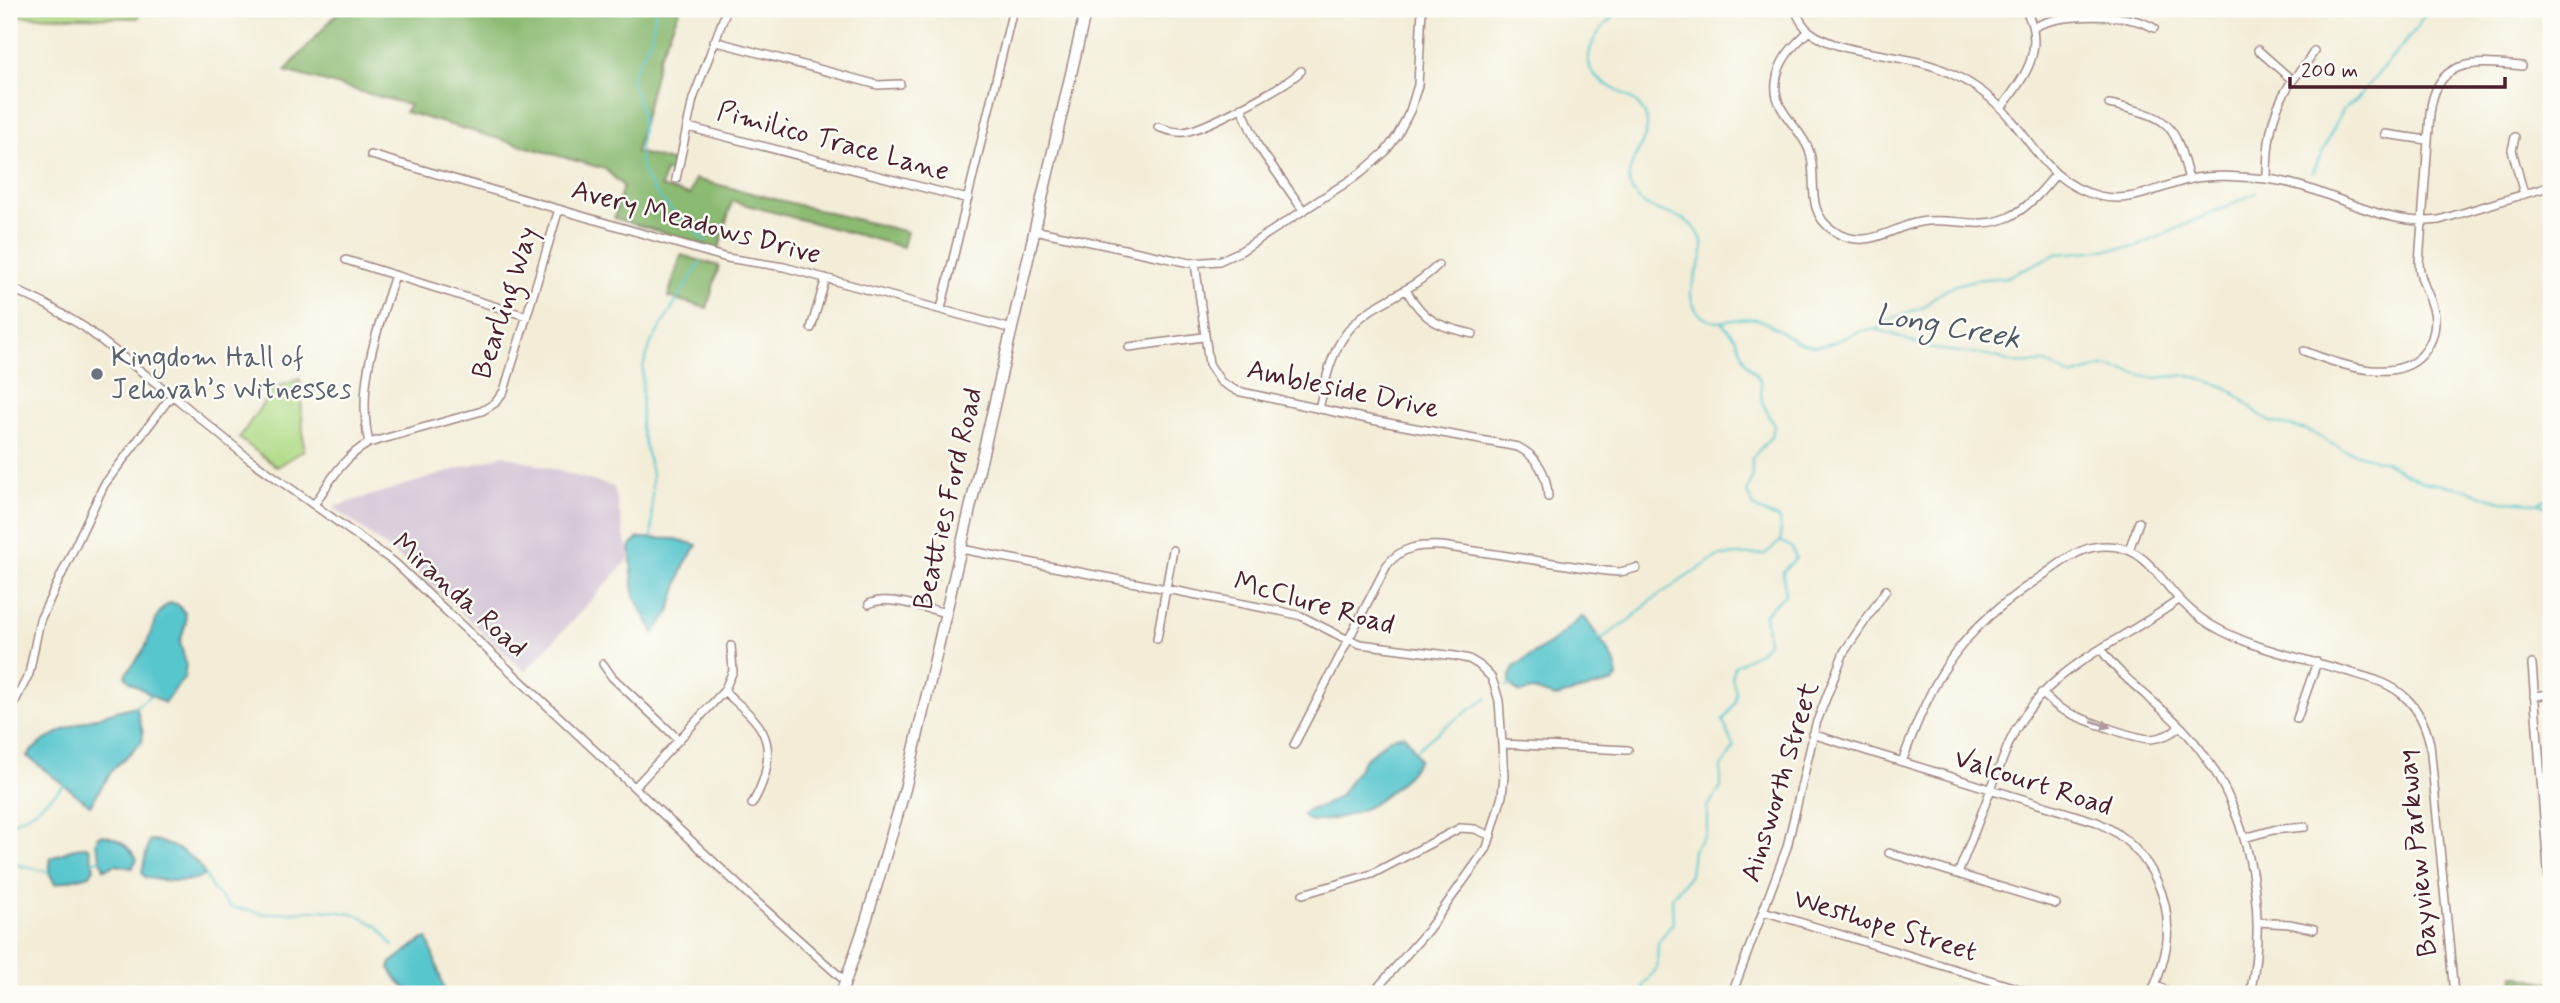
<svg xmlns="http://www.w3.org/2000/svg" width="2560" height="1003" font-family="Mynerve,sans-serif">
	<style>
		.industrial { fill: #cebed1 }
		.green { fill: #afda85; stroke: #7c7c58; stroke-width: 2 }
		.forest { fill: #8bba72; stroke: #6a6c4e; stroke-width: 2 }
		.water { fill: #58c6cd; stroke: #51727c; stroke-width: 2 }
		.lines { fill: none; stroke-linecap: round; stroke-linejoin: round }
		.stream { stroke: #58c6cd; stroke-width: 2 }
		.street-casing { stroke: #9e8682; stroke-width: 10 }
		.secondary-casing { stroke: #9e8682; stroke-width: 13 }
		.street { stroke: #fff; stroke-width: 7 }
		.secondary { stroke: #fff; stroke-width: 10 }
		.oneway { fill: #ae9aa0 }
		.worship-dot { fill: #6b7280; stroke: #fdfcf7; stroke-width: 2.5 }
		.labels { text-anchor: middle; dominant-baseline: central; stroke-width: 5; stroke-linejoin: round; paint-order: stroke }
		.street-label { font-size: 28px; fill: #4a1f2b; stroke: #fdfcf7 }
		.worship-label { font-size: 28px; fill: #5b616d; stroke: #fdfcf7; text-anchor: start }
		.water-label { font-size: 30px; font-style: italic; fill: #4f5964; stroke: #fdfcf7 }
	</style>
	<rect width="100%" height="100%" fill="#fdfcf7"/>
	<filter id="ink" filterUnits="userSpaceOnUse"><feTurbulence type="fractalNoise" baseFrequency=".0143" numOctaves="2"/><feDisplacementMap in="SourceGraphic" scale="14" xChannelSelector="R" yChannelSelector="G"/><feConvolveMatrix kernelMatrix="1 2 1 2 8 2 1 2 1" color-interpolation-filters="sRGB"/></filter>
	<filter id="wash" filterUnits="userSpaceOnUse"><feTurbulence type="fractalNoise" baseFrequency=".00686" numOctaves="4" result="noise"/><feDisplacementMap in="SourceGraphic" scale="28" xChannelSelector="R" yChannelSelector="G"/><feGaussianBlur stdDeviation="1.57" result="paint"/><feColorMatrix in="noise" values="0 0 0 0 0 0 0 0 0 0 0 0 0 0 0 0 0 1.4 0 .05"/><feComposite in="paint" operator="in"/></filter>
	<g filter="url(#wash)">
		<rect width="100%" height="100%" fill="#f3edd8"/>
		<path class="industrial" d="M504,455l110,32 15,72 -104,113 -111,-104 -81,-61z"/>
		<path class="green" d="M9,9h132l-3,9 -129,-2z
			M300,379l4,71 -27,17 -38,-29 35,-50z"/>
		<path class="forest" d="M341,9h339l-21,48 -23,95 38,10 -2,11 -7,-2 -4,16 29,8 5,-16 212,53 -4,15 -171,-46 -13,48 -105,-31 9,-32 -18,-17 -200,-57 5,-7 -125,-34z
			M681,255l38,11 -12,42 -39,-11z
			M2514,975l37,8v11h-34z"/>
		<path class="water" d="M638,538l38,1 21,6 -13,20 -15,48 -15,20 -20,-38 -4,-48z
			M171,603l6,1 8,9 1,9 -6,20 6,22 -2,14 -20,25 -34,-21 -5,-6c5,-9 13,-17 19,-27 9,-15 9,-39 27,-46z
			M1582,617l4,2c10,17 33,39 31,59l-4,4 -57,15 -23,-7 -14,3 -9,-9v-8l4,-9 39,-26z
			M136,706l7,27 -1,9 -29,27 -23,36 -63,-49c19,-25 79,-43 109,-50z
			M1404,735l6,7 9,18c-11,16 -28,32 -44,43 -13,8 -62,27 -72,13l4,-6 14,-3 19,-11 25,-37 25,-21z
			M102,835c17,3 26,10 35,24l-5,9 -16,-3 -12,4 -8,-26 2,-7z
			M152,840c21,5 44,15 53,35 -17,9 -42,6 -60,2l-3,-5 7,-31z
			M86,847l3,1 5,20 -4,7 -35,9 -6,-12 2,-14 24,-10z
			M427,938l2,5 17,51c-31,0 -40,2 -57,-26l2,-5 31,-23z"/>
		<g class="lines">
			<path class="stream" d="M656,9l-5,29 -18,35 -1,7c1,13 9,24 10,37 1,13 -3,26 -2,39 1,35 43,62 66,85
				M1618,9c-7,12 -20,20 -25,33 -23,52 54,42 54,83 0,25 -34,48 -9,74 19,18 49,11 62,37 14,25 -23,49 -3,75 17,22 38,3 59,8 23,5 36,28 62,27 21,-1 39,-20 60,-16 18,4 33,13 50,17 20,5 39,5 58,8 11,1 20,7 31,8 10,1 22,-2 31,1 8,2 16,9 23,12l35,-10 48,12 36,-3 38,13 31,26 12,8 36,8 36,20 42,12 38,20 34,5 44,14 37,2 13,6
				M2313,172l29,-62 14,-10 61,-72 10,-19
				M1877,330l8,-9 39,-14 9,-9 19,-12 22,-6 33,-3 49,-23 80,-7 120,-54
				M2539,502l12,-4
				M652,538v-64l-11,-46 2,-61 8,-24 50,-82
				M1599,640l28,-18 26,-23 65,-43 47,-2 16,-13 -1,-22 -24,-10 -9,-15 5,-17v-19l20,-22 2,-11 -12,-23 -2,-23 -14,-16 -10,-25 -14,-15
				M1507,687l3,-3
				M135,707l15,-11
				M1415,751l28,-23 44,-30
				M9,824l22,-11 34,-28
				M91,862l12,-3
				M9,863l40,9
				M205,875l8,15 17,17 37,7 55,-4 34,4 23,13 14,19
				M1642,994l1,-8 14,-18 1,-26 15,-19 -1,-26 18,-22 3,-25 11,-14 3,-8v-21l14,-19v-21l13,-19 -11,-27 12,-19 1,-10 -4,-14 3,-12 26,-15 7,-9 -3,-29 20,-18 -2,-24 13,-13 -4,-10 -11,-7"/>
		</g>
	</g>
	<g filter="url(#ink)">
		<g class="lines">
			<defs>
				<path id="street" d="M1795,9c3,8 7,16 14,22 32,26 100,21 141,42 22,10 44,26 59,44 29,34 43,67 90,79 34,8 60,-10 92,-17 24,-5 51,-2 75,0 60,6 114,49 173,41l112,-34
					M2034,27c28,-14 93,-15 120,1
					M1809,31c-16,15 -31,29 -33,52 -3,30 26,44 34,70 8,27 -6,59 24,78 8,6 20,9 30,8 19,-1 37,-14 56,-17 31,-6 57,9 89,-5 19,-9 34,-27 47,-43
					M714,41l164,44 22,-1
					M2258,50l34,30
					M2109,104c60,13 65,16 80,76
					M1241,107l17,39 45,64
					M2001,108c24,-30 46,-61 24,-99
					M688,127l280,72
					M1158,127c9,3 17,6 26,5 21,-3 102,-46 117,-61
					M2385,134l42,6
					M2515,137l-3,13 12,44
					M371,155l356,103 57,9 228,62
					M676,179l17,-80 34,-90
					M2267,179c0,-32 3,-64 21,-92 8,-13 19,-22 26,-36
					M1034,230l156,33 29,-2 22,-10 120,-78 24,-21 12,-16 13,-25 8,-26 4,-76
					M346,260l180,56
					M1195,263l14,101 12,18 16,9 135,29 146,27c20,10 29,27 30,50
					M9,287l36,17 39,23 94,73 70,58 146,104 356,334 96,86
					M1406,290c19,32 32,36 67,44
					M941,309l72,-300
					M811,328l15,-50
					M1129,347l74,-10
					M2304,351c33,13 90,34 118,4 9,-10 13,-22 13,-35 0,-20 -16,-36 -16,-57l11,-149c6,-59 47,-52 92,-48
					M1319,409c10,-45 17,-80 60,-104 21,-12 42,-23 59,-40
					M369,443c-13,-59 8,-112 26,-168
					M314,505c16,-24 29,-48 55,-62l113,-32 13,-8 9,-12 55,-182
					M961,549l319,62 21,5 41,21 18,7 95,12 14,3 10,6 12,12 4,10 4,14 3,43 2,32 -2,20 -15,52 -59,82 -56,64
					M2129,550l10,-28
					M869,604c17,-10 58,5 77,9
					M1157,639l16,-89
					M2101,649c17,27 57,54 81,79 65,69 88,175 68,266
					M603,664l9,13 67,63
					M2532,664l19,243
					M724,691c28,26 52,40 41,83 -3,11 -7,20 -13,30
					M2041,693c6,4 11,10 17,14 13,9 77,32 93,32 11,-1 21,-5 29,-13
					M2534,696l17,-2
					M9,713l20,-39 11,-54 64,-135 68,-90
					M2297,719l20,-57
					M1812,734l285,88c55,26 83,84 65,143 -3,10 -6,20 -12,29
					M1502,744l126,6
					M1294,745l93,-180c15,-19 33,-20 55,-19l164,25 14,1 16,-4
					M1902,762c33,-90 56,-129 137,-184 17,-11 34,-27 55,-31 48,-8 61,28 89,56 11,11 25,21 39,28 39,20 85,28 127,41 20,6 41,10 57,26 13,12 20,29 24,46l24,250
					M635,787l89,-96 9,-20 -2,-25
					M2244,838l29,-8 32,-3
					M1889,853l167,51
					M1958,874l51,-131c34,-76 108,-98 171,-144
					M1303,894l69,-20 88,-46 15,1 16,7
					M1763,911l273,83
					M2257,922l32,2 25,5
					M2155,985l19,9
					M1732,994l55,-147 29,-123 28,-72 42,-62"/>
				<path id="secondary" d="M841,994l25,-73 39,-132 181,-780"/>
			</defs>
			<use href="#street" class="street-casing"/>
			<use href="#secondary" class="secondary-casing"/>
			<use href="#street" class="street"/>
			<use href="#secondary" class="secondary"/>
		</g>
		<defs><path id="oneway-solid" d="M-6-.8H1V-3.2L6.5 0L1 3.2V.8H-6Z" transform="scale(1.75)"/></defs>
		<use class="oneway" href="#oneway-solid" transform="translate(2101 724) rotate(19)"/>
	</g>
	<circle class="worship-dot" cx="97" cy="374" r="7"/>
	<g class="labels">
		<g class="street-label">
			<text transform="translate(833 142) rotate(15)">Pimilico Trace Lane</text>
			<text transform="translate(696 223) rotate(15)">Avery Meadows Drive</text>
			<text transform="translate(506 303) rotate(-72)">Bearling Way</text>
			<text transform="translate(1343 390) rotate(12)">Ambleside Drive</text>
			<text transform="translate(949 499) rotate(-77)">Beatties Ford Road</text>
			<text transform="translate(459 596) rotate(42)">Miranda Road</text>
			<text transform="translate(1314 604) rotate(16)">McClure Road</text>
			<text transform="translate(1781 782) rotate(-73)">Ainsworth Street</text>
			<text transform="translate(2033 783) rotate(18)">Valcourt Road</text>
			<text transform="translate(2418 853) rotate(-96)">Bayview Parkway</text>
			<text transform="translate(1885 926) rotate(17)">Westhope Street</text>
		</g>
		<g class="worship-label">
			<text x="111" y="358">Kingdom Hall of<tspan x="111" dy="32">Jehovah’s Witnesses</tspan></text>
		</g>
		<g class="water-label">
			<text transform="translate(1948 327) rotate(10)">Long Creek</text>
		</g>
	</g>
	<rect width="2560" height="1003" fill="none" stroke="#fdfcf7" stroke-width="35"/>
	<path d="M2290 77v10h215v-10" fill="none" stroke="#4a1f2b" stroke-width="3.5"/>
	<text x="2301" y="77" font-size="21" fill="#4a1f2b" stroke="#fdfcf7" stroke-width="5" paint-order="stroke">200 m</text>
</svg>
